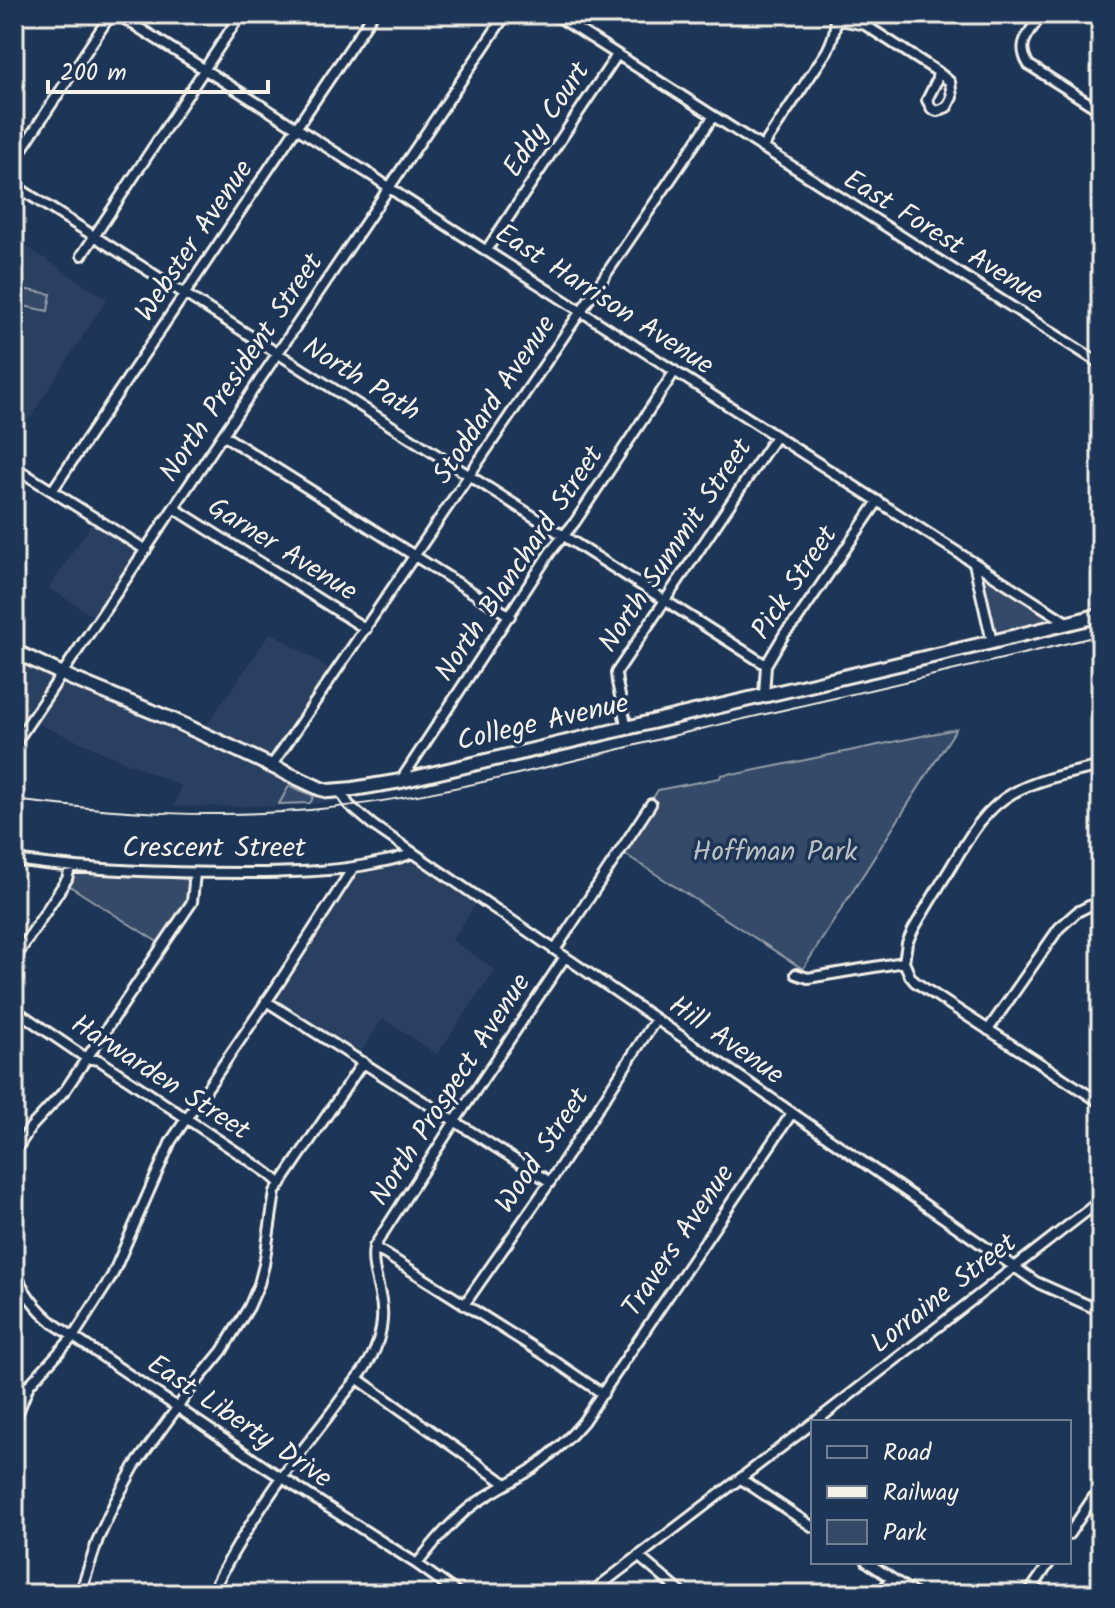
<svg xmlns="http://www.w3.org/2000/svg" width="1115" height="1608" font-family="Kalam,sans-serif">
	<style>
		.built { fill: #2a4060 }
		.green { fill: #354a67; stroke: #949ea8; stroke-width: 2 }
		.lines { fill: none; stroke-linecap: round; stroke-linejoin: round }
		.street-casing { stroke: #f4f1e8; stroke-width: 14 }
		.secondary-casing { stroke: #f4f1e8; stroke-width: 18 }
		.street { stroke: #1d3557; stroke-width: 8 }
		.secondary { stroke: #1d3557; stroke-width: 12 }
		.rail { stroke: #f4f1e8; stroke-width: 2 }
		.labels { text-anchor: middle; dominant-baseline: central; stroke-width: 7; stroke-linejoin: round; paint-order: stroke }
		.street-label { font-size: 28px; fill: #f4f1e8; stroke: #1d3557 }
		.park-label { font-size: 28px; fill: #bbbfc1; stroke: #1d3557 }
	</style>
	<rect width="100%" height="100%" fill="#1d3557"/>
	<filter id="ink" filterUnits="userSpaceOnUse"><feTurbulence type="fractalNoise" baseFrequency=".0125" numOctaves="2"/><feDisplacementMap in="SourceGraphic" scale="16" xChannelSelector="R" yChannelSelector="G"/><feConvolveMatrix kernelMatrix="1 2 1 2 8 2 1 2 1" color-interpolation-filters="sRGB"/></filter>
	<g filter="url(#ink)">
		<path class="built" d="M24,245l83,54 -93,143v-191l4,2z
			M93,521l48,29 -45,68 -47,-30z
			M271,632l62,39 -62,91 -69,-30z
			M14,648l44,21 -44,66z
			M64,678l252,111 22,13 -62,4 -102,1 7,-21 -136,-59 -10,-6z
			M417,859l61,42 -26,39 43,30 -58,84 -54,-35 -25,37 -88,-56 85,-129z"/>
		<path class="green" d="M22,289l29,5 -3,17 -30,-6z
			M982,571l81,52 -67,16z
			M956,729l-153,240 -183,-118 38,-61 62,-12 1,-3 12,-2 4,1z
			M289,786l25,10 -4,7 -31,1z
			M78,872l108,7 4,5 -3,17 -28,42 -91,-58 7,-11z"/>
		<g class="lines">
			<defs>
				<path id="street" d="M117,14l257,163 30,21 664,425
					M554,14l547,350
					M1042,14c-12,19 -27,29 -13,51l72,46
					M835,19l30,6 73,47 -2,10 -9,18 5,9 5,2 10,-4 5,-10 -2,-15 -12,-10
					M762,148l65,-97c5,-10 11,-26 6,-36
					M14,161l97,-147
					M14,185l752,480
					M486,251l131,-196
					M82,255l159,-241
					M223,435l287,181
					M14,467l132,83
					M52,491l321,-477
					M174,508l192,121
					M974,563l18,79
					M764,695l2,-30 19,-32 12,-13 81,-119
					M627,729l-10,-47 -1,-9 160,-237
					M14,745l492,-731
					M272,765l441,-648
					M401,780l150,-229 24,-29 100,-151
					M339,790l10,15 25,21 381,261 281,195 65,29
					M14,860c84,12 168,13 252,13 37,-1 74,-2 110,-10 13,-3 24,-4 36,-10
					M555,950l96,-146
					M14,960l53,-81 3,-11
					M904,962l6,14 5,6 186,121
					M796,974l12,4 96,-16 3,-19 6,-13c12,-21 25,-42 38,-63 17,-28 32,-57 62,-74 27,-15 59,-20 88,-27
					M266,1001l284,181
					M14,1009l72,49 13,2 169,113 13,11
					M988,1030l71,-102 18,-16 24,-12
					M14,1153l17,-26 35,-38 126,-187 3,-29
					M374,1247l182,115 47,32
					M14,1268c8,23 23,42 42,57l209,142 152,97 42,30
					M464,1305l86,-123 106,-163
					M358,1379l148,105
					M14,1392l14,-6
					M815,1422l286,-222
					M14,1423l15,-38 44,-48 39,-61 59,-135 104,-152 78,-121
					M741,1479l72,48
					M1069,1534l32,-48
					M638,1556l45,38
					M867,1562l48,32
					M417,1564c16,-20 31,-39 51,-55 20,-16 43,-26 64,-40 19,-14 36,-29 51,-47l209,-309
					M80,1594l18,-55 17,-37 19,-35 56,-77 32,-39 27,-44 10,-23 5,-19 11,-73 88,-130
					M211,1594c26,-52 57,-99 92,-145 14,-18 28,-36 41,-54 13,-16 27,-32 33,-51 5,-15 7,-33 3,-49 -3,-16 -9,-31 -6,-48l81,-126 110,-164
					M589,1594l224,-171
					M880,1594l11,-16
					M1028,1594l22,-32"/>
				<path id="secondary" d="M14,651l59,28 100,41 148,69 8,2 24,-2 48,-8 591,-139 109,-27"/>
			</defs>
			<use href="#street" class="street-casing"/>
			<use href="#secondary" class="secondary-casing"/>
			<use href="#street" class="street"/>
			<use href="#secondary" class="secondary"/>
			<path class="rail" d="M14,800c98,12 197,19 296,10 132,-12 262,-50 391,-81 133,-31 267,-61 400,-94"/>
		</g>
	</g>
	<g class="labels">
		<g class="street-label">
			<text transform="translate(547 120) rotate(-56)">Eddy Court</text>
			<text transform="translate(943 238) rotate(32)">East Forest Avenue</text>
			<text transform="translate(195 241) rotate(-56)">Webster Avenue</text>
			<text transform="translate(604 300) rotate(33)">East Harrison Avenue</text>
			<text transform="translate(242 368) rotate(-56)">North President Street</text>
			<text transform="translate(361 380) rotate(32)">North Path</text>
			<text transform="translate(495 400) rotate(-56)">Stoddard Avenue</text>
			<text transform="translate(676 546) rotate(-56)">North Summit Street</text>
			<text transform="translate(282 550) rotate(32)">Garner Avenue</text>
			<text transform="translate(520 564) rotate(-56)">North Blanchard Street</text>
			<text transform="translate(795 583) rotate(-56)">Pick Street</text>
			<text transform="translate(543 723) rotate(-13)">College Avenue</text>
			<text x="214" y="848">Crescent Street</text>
			<text transform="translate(726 1041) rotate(35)">Hill Avenue</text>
			<text transform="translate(160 1078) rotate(33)">Harwarden Street</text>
			<text transform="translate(451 1090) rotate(-57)">North Prospect Avenue</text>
			<text transform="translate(543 1151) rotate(-56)">Wood Street</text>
			<text transform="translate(679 1241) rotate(-56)">Travers Avenue</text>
			<text transform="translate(944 1294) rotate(-38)">Lorraine Street</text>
			<text transform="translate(239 1422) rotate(34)">East Liberty Drive</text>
		</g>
		<g class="park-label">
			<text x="775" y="852">Hoffman Park</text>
		</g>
	</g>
	<rect width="1115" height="1608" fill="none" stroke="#1d3557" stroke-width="48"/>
	<rect x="24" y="24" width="1067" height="1560" fill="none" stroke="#f4f1e8" stroke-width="3" filter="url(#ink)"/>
	<rect x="811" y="1420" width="260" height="144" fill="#1d3557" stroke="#738091" stroke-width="2"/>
	<rect x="827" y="1446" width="40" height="12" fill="#1d3557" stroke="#738091" stroke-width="2"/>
	<text x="883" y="1460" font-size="24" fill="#f4f1e8">Road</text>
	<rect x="827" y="1486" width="40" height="12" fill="#f4f1e8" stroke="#738091" stroke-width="2"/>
	<text x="883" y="1500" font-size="24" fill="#f4f1e8">Railway</text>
	<rect x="827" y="1520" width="40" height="24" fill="#354a67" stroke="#738091" stroke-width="2"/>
	<text x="883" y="1540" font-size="24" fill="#f4f1e8">Park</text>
	<path d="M48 80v12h220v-12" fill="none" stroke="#f4f1e8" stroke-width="4"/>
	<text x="60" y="80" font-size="24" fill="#f4f1e8" stroke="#1d3557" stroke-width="6" paint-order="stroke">200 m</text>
</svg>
